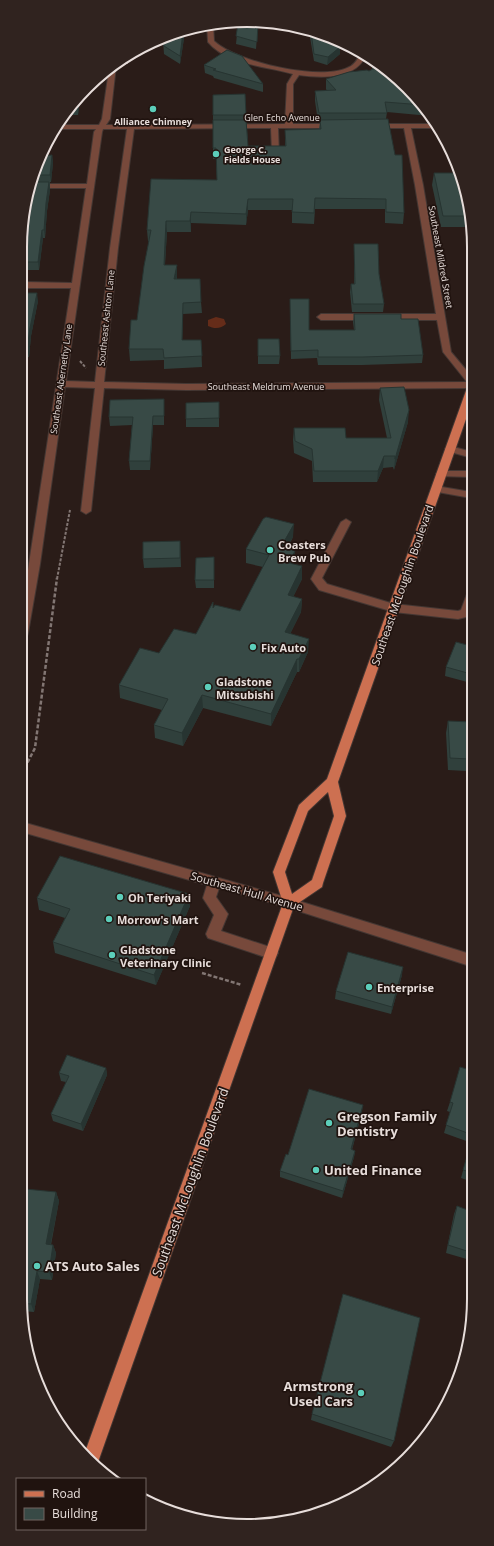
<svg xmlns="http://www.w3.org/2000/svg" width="494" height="1546" font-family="'Open Sans',sans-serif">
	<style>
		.water { fill: #652c19 }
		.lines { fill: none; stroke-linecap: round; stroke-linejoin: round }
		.minor-casing { stroke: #443733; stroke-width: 2 }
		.major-casing { stroke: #443733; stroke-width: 2 }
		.path-far2 { stroke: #827673; stroke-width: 1.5; stroke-dasharray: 2.5 1; stroke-linecap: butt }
		.path-far1 { stroke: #827673; stroke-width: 2; stroke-dasharray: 3 1.5; stroke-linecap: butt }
		.path { stroke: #827673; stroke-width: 2.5; stroke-dasharray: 4 2; stroke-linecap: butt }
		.minor { fill: #77493b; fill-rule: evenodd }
		.major { fill: #cd7051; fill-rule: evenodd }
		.wall { fill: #30403c }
		.shaded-wall { fill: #273431 }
		.building { fill: #384a46; stroke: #273431 }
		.poi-dot { fill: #5cceba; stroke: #20130f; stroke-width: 1.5 }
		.labels { text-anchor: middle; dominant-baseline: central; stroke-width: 3.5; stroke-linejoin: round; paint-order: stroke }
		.far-street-label { font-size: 9px; fill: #e7ddda; stroke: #20130f }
		.far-poi-label { font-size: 9px; font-weight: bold; fill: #e7ddda; stroke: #20130f }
		.poi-label { font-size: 11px; font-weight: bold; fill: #e7ddda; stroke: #20130f; text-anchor: start }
		.street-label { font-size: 11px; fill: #e7ddda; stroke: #20130f }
		.near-poi-label { font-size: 13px; font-weight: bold; fill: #e7ddda; stroke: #20130f; text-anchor: start }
		.near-street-label { font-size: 13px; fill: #e7ddda; stroke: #20130f }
		.rim { fill: none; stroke: #e7ddda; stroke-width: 2 }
	</style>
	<rect width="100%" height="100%" fill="#2a1c18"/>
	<path class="water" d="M216,317l8,2 2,5c-5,5 -12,5 -18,2v-6z"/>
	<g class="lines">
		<defs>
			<path id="minor" d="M207,24h6l1,17c22,21 110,42 137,25 6,-4 7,-9 11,-14l4,3c-10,25 -45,23 -67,20l-6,9v40h43l4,2 -4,2h-58l1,27h-3l-4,-2 -1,-25 -137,1 -16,119 -14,134 82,2 281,-2 -24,-30 -6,-32h-116l-4,-3 4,-3h115l-21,-129 -11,-57h-30l-4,-2 4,-2h61l3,4h-27l12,57 28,167 21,25v11l-286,2 -82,-2 -13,123 -5,3 -5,-3 14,-123 -30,-1 -25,177 -12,69 -1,3 -4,1v-34l48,-315h-47v-6l48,1 14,-95h-51l-4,-2 4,-2h52l7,-52 2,-3h-41l2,-4h42l3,-6 7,-49 6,-6 1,2 -6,53 -4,6 179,-1 2,-40 6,-10c-27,-8 -66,-9 -85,-32zM103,129h24l-17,119 -15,134 -29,-1 36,-249z
				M450,446l22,6v6l-25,-7 -2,-2 2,-2z
				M441,471h30v6l-33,-1 -2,-2 2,-2z
				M436,486l35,6v6l-39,-7 -1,-2z
				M346,519l5,3 -29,56 5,6 67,20 64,7 3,-1 6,-16 4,-1v20l-1,3 -12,3 -64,-7 -75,-22 -8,-11 30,-57z
				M22,822l267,76 181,56v12l-181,-58 -70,-20 -3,9 12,17 -7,17 55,18 2,4 -2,4 -5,2 -63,-21 -2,-4 8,-19 -11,-17 4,-13 -185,-53z"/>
			<path id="major" d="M472,385v17l-134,380 8,34 -23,67 -1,4 -28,19 -197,559 -13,-10 199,-552 -10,-31 26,-67 28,-26 140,-391zM328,792l6,24 -22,64 -20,14 -7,-22 23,-61z"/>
		</defs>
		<use href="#minor" class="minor-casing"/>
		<use href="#major" class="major-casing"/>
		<path class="path-far2" d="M127,64l1,-9"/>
		<path class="path-far1" d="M80,361l6,7
			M57,579l13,-69"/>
		<path class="path" d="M22,773l13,-25 22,-170
			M202,973l40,12"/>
		<use href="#minor" class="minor"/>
		<use href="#major" class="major"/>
	</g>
	<path class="wall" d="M238,24h20l-2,25 -20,-5z
		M309,31l31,12v11l-13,11 -13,-4z
		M185,32l-5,32 -16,-10 -1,-13z
		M227,50l36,34v8l-49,-14 -1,-2 -8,-3 -1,-8z
		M377,64l41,33 12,19 -43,-4 -1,7 18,94 -1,11 -18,-1v-14h-70l-1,15 -22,-1v-13h-44l-2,15 -55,-2v9h-24l-2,33h12v14l24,23 1,11 -19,1 -1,26h19l1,27 -38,2v-9l-34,1 -1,-12 8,-29 12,-79h-1l-1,-11 70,-50 -1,-21h-3v-64l32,-1 3,52h37v-16l34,-1 1,-7h-2l-3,-21v-10h12l-1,-2v-10l43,-8 3,-2v-4z
		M80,99l-2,16h-14z
		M48,146l-2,10 6,-1 1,8 -2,19h-1v8l-3,21 -2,27h-2l-4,32h-15v-68z
		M434,173l24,7h3l11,37v10h-31l-9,-42z
		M354,244l25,30 5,30 -1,8h-31l-2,-20 1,-8h3z
		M24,293l14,8 -7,35 -2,21 -5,1z
		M290,299l19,31h45l-1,-8 1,-8 47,5 22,36 -1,8 -60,2h-44l-1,-7 -26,1z
		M258,339l22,17 -1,8h-21z
		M380,388l28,34 -14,48 -1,-3 -10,1 -6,14h-64l-1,-21 -18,-8 -1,-13 1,-12 52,10h41l-8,-38z
		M164,399v26h-11l-3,45h-20l-1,-9 3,-36 -22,1 -1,-9z
		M219,402v25h-33v-8z
		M293,537l-6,12 15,30 -9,18 9,2 -1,13 -11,22 18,18 -9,20h-2l-26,54 -68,-18 -20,38 -28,-8 -1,-13 8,-15 -42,-12 -1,-13 40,-32 37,-19 18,-26 26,3 23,-44 -17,-4v-14z
		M180,541l1,26 -37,1 -1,-9z
		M214,566v22h-18l-1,-8z
		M471,646v37l-26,-7 1,-9z
		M448,721l23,1v56h-4l-1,-7 -18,-1 -2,-37z
		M37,898l153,8 -34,79 -101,-32 -2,-11 12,-24 -26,-8z
		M402,975l-11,39 -56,-15 1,-8z
		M106,1068l1,7 -24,56 -30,-10 -2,-7 15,-32 -5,-1 -2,-8z
		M470,1070v69l-1,3 -25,-9 6,-21 -3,-1 3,-9z
		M362,1112l-10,38 3,1 -1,6 -12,41 -62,-21v-6l8,-16z
		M470,1145v36l-9,-3z
		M56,1192l3,9 -8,44h2l3,8 -4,27 -12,-1 -6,33 -12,-1 -2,-12z
		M457,1206l13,5v59l-2,-1 2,-9 -24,-7 8,-39z
		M312,1414l82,27 -3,6 -80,-27z"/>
	<path class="shaded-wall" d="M183,32h2l-5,32v-8z
		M340,47v7l-13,11 1,-8z
		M80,99l-2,16v-14z
		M48,146l-3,17 -1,-7z
		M52,155l1,8 -2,19 -1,-7z
		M49,182l1,8 -3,21 -2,27 -1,-8 2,-27z
		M248,199v11l-2,15v-11z
		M191,212v20l-1,-11z
		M166,221l1,11 -3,44v-11z
		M42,230l1,8 -4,32 -1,-8z
		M177,265v11l-2,14 -1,-11z
		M37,293l1,8 -7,35 -2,21 -2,-8 3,-21z
		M183,303v11l-1,38v-12z
		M409,410l-1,12 -14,48 1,-11z
		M153,416v9l-3,45v-9z
		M384,456l-1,12 -6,14 1,-11z
		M294,524l-1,13 -13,23 1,-13z
		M295,551l-1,13 -5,-1z
		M302,566v13l-15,30 1,-14z
		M302,599l-1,13 -17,34 1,-14z
		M309,639l-1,13 -9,20v-13z
		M297,659v13l-26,54v-12z
		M202,695l1,13 -20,38 -1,-13z
		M189,894l1,12 -34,79 -2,-10z
		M403,967l-1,8 -11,39 1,-7z
		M106,1068l1,7 -24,56 -2,-7z
		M363,1105l-1,7 -12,44 1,-7z
		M355,1151l-1,6 -12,41 1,-7z
		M56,1192l3,9 -10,51 -3,-8z
		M53,1245l3,8 -4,27 -3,-8z
		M37,1271l3,8 -6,33 -3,-8z"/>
	<path class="building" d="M238,24h20l-1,18 -21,-6z
		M183,32l-3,24 -16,-10 -1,-5z
		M311,32l29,11v4l-12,10 -14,-3z
		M227,50l15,6 21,28 -50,-14 3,-1 -12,-4z
		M377,64l4,3 -9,-2z
		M381,67l37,30 5,8 -38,-3 2,11h-68l-4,-22 21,-1 -10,-11 23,-7 18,-2 2,1 4,-2z
		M245,94l1,21h-33v-20z
		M78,101v7h-7z
		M388,119l7,36h7l2,58 -18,-1v-13l-71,-1 -1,15 -22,-1 1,-13h-45l-2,15 -55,-2 -1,9h-24l-2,44h13l-3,14h26l1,23 -18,1 -1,37h19l1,16 -38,2 -1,-9h-34l2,-29h6l7,-54 7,-36h-4l4,-51 66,1 -1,-32h-3v-28h33l2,26h38l-1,-16 36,-1 -1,-9z
		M52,155l-2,20h-14l8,-19z
		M434,173h22l2,7h3l11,36h-29z
		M33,182h16l-3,21 -2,27h-2l-4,32h-14v-60z
		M354,244h24l1,30 5,30h-31l-2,-20h4z
		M24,293h13l-7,35 -3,21 -3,1z
		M290,299h19v31h46l-1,-16h47v5h17l5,36 -60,2h-45v-7l-27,1z
		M258,339h21l1,17h-22z
		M404,387l5,23 -14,49v-3h-11l-6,15h-64l-2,-22 -17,-8 -1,-13h51l1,10h45l-11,-50z
		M164,399v17h-11l-3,45h-21l4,-44h-24l1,-17z
		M219,402v16l-33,1v-16z
		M266,517l28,7 -13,23 14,4 -6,12 13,3 -14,29 14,4 -17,33 24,7 -10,20h-2l-26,55 -69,-19 -20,38 -28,-8 14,-26 -49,-14 21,-37 19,5 15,-24 22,5 17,-32v6l2,-3 25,6 29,-56 -23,-6 17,-30z
		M180,541v17l-37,1v-17z
		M214,557v23h-19l1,-22z
		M456,642l15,4v28l-25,-7z
		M448,721l23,1v45h-2v-8l-19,-1z
		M60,856l129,38 -35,81 -101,-33 17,-33 -33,-11z
		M348,952l55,15 -11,40 -56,-16z
		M67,1055l39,13 -25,56 -30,-10 18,-38 -10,-3z
		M460,1067l10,3v64l-24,-9 7,-22 -3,-1z
		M309,1089l54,16 -12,44 4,2 -12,40 -63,-20 6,-17 2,1z
		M470,1146v26l-7,-2z
		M25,1189l31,3 -10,52 7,1 -4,27 -12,-1 -6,33 -10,-1 -1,-4v-85z
		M457,1206l13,5v41l-22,-7z
		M343,1294l77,24 -26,123 -82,-27z"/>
	<g class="poi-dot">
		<circle cx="153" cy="109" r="4"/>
		<circle cx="216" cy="154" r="4"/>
		<circle cx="270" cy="550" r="4"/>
		<circle cx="253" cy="647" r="4"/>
		<circle cx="208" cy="687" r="4"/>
		<circle cx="120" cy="897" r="4"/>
		<circle cx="109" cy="919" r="4"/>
		<circle cx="112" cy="955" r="4"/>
		<circle cx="369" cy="987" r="4"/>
		<circle cx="329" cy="1123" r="4"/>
		<circle cx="316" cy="1170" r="4"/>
		<circle cx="37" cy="1266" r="4"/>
		<circle cx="361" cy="1393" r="4"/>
	</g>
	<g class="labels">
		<g class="far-street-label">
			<text x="282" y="117">Glen Echo Avenue</text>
			<text transform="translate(441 257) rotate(80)">Southeast Mildred Street</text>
			<text transform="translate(106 318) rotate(-84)">Southeast Ashton Lane</text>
			<text transform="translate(61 379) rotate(-82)">Southeast Abernethy Lane</text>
			<text x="266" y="386">Southeast Meldrum Avenue</text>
		</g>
		<g class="far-poi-label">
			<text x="153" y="121">Alliance Chimney</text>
			<text x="224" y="149" text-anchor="start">George C.<tspan x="224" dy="10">Fields House</tspan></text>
		</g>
		<g class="poi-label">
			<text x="278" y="544">Coasters<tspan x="278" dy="13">Brew Pub</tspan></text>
			<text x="261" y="647">Fix Auto</text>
			<text x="216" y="681">Gladstone<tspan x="216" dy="13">Mitsubishi</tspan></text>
			<text x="128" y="897">Oh Teriyaki</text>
			<text x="117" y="919">Morrow's Mart</text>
			<text x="120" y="949">Gladstone<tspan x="120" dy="13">Veterinary Clinic</tspan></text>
			<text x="377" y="987">Enterprise</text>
		</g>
		<g class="street-label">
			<text transform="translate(402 585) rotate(-71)">Southeast McLoughlin Boulevard</text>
			<text transform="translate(247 891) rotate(16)">Southeast Hull Avenue</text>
		</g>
		<g class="near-poi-label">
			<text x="337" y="1116">Gregson Family<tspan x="337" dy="15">Dentistry</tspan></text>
			<text x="324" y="1170">United Finance</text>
			<text x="45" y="1266">ATS Auto Sales</text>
			<text x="353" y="1386" text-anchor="end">Armstrong<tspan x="353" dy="15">Used Cars</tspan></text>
		</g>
		<g class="near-street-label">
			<text transform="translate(190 1182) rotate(-70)">Southeast McLoughlin Boulevard</text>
		</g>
	</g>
	<path d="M0 0H494V1546H0ZM247 27H247A220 220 0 0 1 467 247V1299A220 220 0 0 1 247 1519H247A220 220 0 0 1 27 1299V247A220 220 0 0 1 247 27Z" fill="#30231f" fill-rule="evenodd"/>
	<path class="rim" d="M247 27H247A220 220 0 0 1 467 247V1299A220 220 0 0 1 247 1519H247A220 220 0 0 1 27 1299V247A220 220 0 0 1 247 27Z"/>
	<rect x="16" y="1478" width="130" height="52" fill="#20130f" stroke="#706460"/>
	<rect x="24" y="1491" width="20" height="6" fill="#cd7051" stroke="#706460"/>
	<text x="52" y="1498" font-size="12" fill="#e7ddda">Road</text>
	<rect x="24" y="1508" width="20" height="12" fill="#384a46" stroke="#706460"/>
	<text x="52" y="1518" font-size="12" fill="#e7ddda">Building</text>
</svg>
